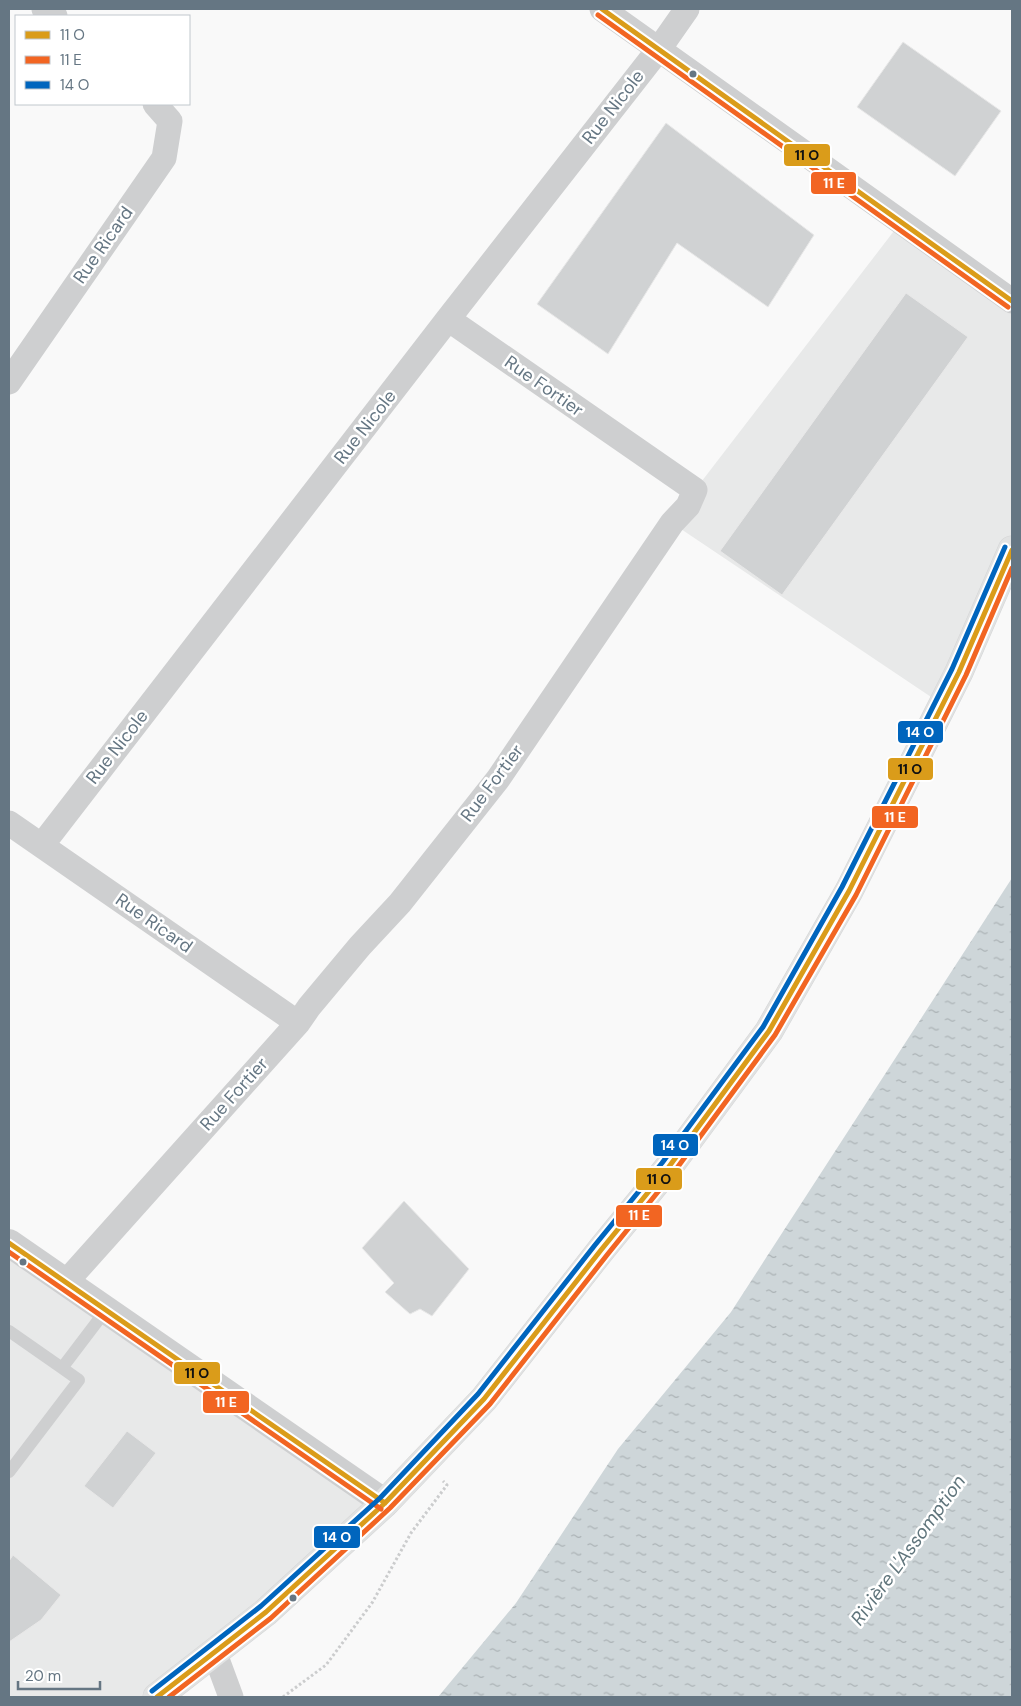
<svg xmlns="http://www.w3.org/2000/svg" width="1021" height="1706" font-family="'DM Sans',sans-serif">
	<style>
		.built { fill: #e8e9e9 }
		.water { fill: url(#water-ripples) }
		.building { fill: #d0d2d3; stroke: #e8e8e8 }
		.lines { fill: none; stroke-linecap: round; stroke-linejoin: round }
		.secondary-casing { stroke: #d5d6d7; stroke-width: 29 }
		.path { stroke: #cbcccd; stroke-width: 3; stroke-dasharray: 2.5 2.5; stroke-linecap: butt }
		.service { stroke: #cecfd0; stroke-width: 12 }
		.minor { stroke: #cecfd0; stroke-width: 25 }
		.tertiary { stroke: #cecfd0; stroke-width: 28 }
		.secondary { stroke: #e1e2e2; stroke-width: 28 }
		.bus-1-casing { stroke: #fff; stroke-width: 9 }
		.bus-2-casing { stroke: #fff; stroke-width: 9 }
		.bus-3-casing { stroke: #fff; stroke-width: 9 }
		.bus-1 { stroke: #da9c1a; stroke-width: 5 }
		.bus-2 { stroke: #f26522; stroke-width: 5 }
		.bus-3 { stroke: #0065bd; stroke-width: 5 }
		.bus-dot { fill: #657683; stroke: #fff; stroke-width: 2 }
		.labels { text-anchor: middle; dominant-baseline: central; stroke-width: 5; stroke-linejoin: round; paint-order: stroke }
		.street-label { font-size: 18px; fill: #657683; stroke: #fff }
		.water-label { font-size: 19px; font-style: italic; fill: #60757c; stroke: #fff }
		.line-badge { stroke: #fff; stroke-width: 2 }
		.badge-label { font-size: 14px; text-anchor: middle; font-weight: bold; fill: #fff }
		.pale-badge-label { font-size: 14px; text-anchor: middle; font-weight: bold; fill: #111 }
	</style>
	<defs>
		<pattern id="water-ripples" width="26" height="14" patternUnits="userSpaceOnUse" patternTransform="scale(1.25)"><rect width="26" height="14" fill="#ced6d9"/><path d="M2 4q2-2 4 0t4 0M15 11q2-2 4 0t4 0" fill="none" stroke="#abb2b5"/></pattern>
	</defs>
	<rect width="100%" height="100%" fill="#f9f9f9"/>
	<path class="built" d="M897,227l115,74v248l-69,156 -271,-182 23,-33z
		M9,1244l376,259 -228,194h-148z"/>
	<path class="water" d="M1012,878v819h-574l78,-94 102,-154 113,-137z"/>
	<path class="building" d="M903,42l98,69 -46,65 -98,-69z
		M666,123l148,112 -46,72 -91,-64 -69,111 -71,-50z
		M906,293l62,44 -186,258 -62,-44z
		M404,1201l65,68 -37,47 -12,-7 -10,5 -25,-22 9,-9 -32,-35z
		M127,1431l29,22 -43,55 -29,-22z
		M13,1555l48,40 -20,25 -32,22v-81z"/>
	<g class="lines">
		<defs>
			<path id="secondary" d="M157,1697l109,-85 119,-109 99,-104 117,-149 67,-82 101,-137 80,-140 110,-219 53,-122"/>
		</defs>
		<use href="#secondary" class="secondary-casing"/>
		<path class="path" d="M283,1697l43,-32 46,-62 39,-70 36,-48 -4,-4"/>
		<path class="service" d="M9,1331l53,37
			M9,1472l70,-92 -17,-12 44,-58"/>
		<path class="minor" d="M44,9l11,7
			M602,9l410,292
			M9,382l155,-224 6,-37 -15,-17
			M9,823l289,200
			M42,845l406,-526 211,-270 28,-40
			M66,1282l232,-259 11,-16 51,-61 40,-43 98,-124 174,-256 16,-17 7,-16 -247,-171
			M214,1651l17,46"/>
		<path class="tertiary" d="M9,1243l376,260"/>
		<use href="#secondary" class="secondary"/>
		<defs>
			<path id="bus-1" d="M602,9l410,292
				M9,1243l376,260
				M157,1697l109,-85 119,-109 99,-104 117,-149 67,-82 101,-137 80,-140 110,-219 53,-122"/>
			<path id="bus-2" d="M598,15l410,292
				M9,1252l372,257
				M169,1697l102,-79 119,-110 100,-104 117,-149 67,-83 101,-137 81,-140 110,-220 46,-107"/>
			<path id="bus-3" d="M152,1691l109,-85 119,-108 98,-104 117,-149 67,-82 101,-136 79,-140 110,-218 53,-122"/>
		</defs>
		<use href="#bus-1" class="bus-1-casing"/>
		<use href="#bus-2" class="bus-2-casing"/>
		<use href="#bus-3" class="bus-3-casing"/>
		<use href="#bus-1" class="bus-1"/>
		<use href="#bus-2" class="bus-2"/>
		<use href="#bus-3" class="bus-3"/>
	</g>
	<g class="bus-dot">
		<circle cx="693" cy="74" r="4.5"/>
		<circle cx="23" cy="1262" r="4.5"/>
		<circle cx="293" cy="1598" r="4.5"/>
	</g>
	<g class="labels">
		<g class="street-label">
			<text transform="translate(613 107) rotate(-52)">Rue Nicole</text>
			<text transform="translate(103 245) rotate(-55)">Rue Ricard</text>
			<text transform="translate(544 386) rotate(35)">Rue Fortier</text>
			<text transform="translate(365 427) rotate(-52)">Rue Nicole</text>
			<text transform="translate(117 747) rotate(-52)">Rue Nicole</text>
			<text transform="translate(492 783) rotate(-53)">Rue Fortier</text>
			<text transform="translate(154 923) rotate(35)">Rue Ricard</text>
			<text transform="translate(234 1094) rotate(-48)">Rue Fortier</text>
		</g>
		<g class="water-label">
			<text transform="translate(908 1550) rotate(-54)">Rivière L'Assomption</text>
		</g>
	</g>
	<g class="line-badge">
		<rect x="783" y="143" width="48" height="24" rx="5" fill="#da9c1a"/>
		<rect x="810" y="171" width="47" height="24" rx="5" fill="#f26522"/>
		<rect x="897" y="720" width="47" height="24" rx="5" fill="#0065bd"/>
		<rect x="887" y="757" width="47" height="24" rx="5" fill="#da9c1a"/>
		<rect x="871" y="805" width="48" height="24" rx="5" fill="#f26522"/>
		<rect x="652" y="1133" width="47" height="24" rx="5" fill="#0065bd"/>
		<rect x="635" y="1167" width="48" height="24" rx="5" fill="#da9c1a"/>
		<rect x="615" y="1204" width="48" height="24" rx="5" fill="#f26522"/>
		<rect x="173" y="1361" width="48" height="24" rx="5" fill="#da9c1a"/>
		<rect x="202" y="1390" width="48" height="24" rx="5" fill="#f26522"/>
		<rect x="313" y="1525" width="48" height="24" rx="5" fill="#0065bd"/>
	</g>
	<g class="badge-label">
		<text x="834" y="188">11 E</text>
		<text x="920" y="737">14 O</text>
		<text x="895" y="822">11 E</text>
		<text x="675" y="1150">14 O</text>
		<text x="639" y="1220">11 E</text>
		<text x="226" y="1407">11 E</text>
		<text x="337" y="1542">14 O</text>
	</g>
	<g class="pale-badge-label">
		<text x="807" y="160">11 O</text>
		<text x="910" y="774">11 O</text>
		<text x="659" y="1184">11 O</text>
		<text x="197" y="1378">11 O</text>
	</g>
	<rect width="1021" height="1706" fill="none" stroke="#657683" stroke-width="20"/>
	<rect x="15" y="15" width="175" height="90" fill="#ffffff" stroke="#c1c8cd"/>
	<rect x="25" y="31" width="25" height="8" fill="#da9c1a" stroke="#c1c8cd"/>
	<text x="60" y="40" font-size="15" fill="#657683">11 O</text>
	<rect x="25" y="56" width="25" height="8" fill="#f26522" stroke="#c1c8cd"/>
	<text x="60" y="65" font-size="15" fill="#657683">11 E</text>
	<rect x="25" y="81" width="25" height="8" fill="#0065bd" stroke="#c1c8cd"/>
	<text x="60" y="90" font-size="15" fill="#657683">14 O</text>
	<path d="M18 1681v8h82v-8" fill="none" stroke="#657683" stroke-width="2.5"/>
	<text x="25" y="1681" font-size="15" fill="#657683" stroke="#ffffff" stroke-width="4" paint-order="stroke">20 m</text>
</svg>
